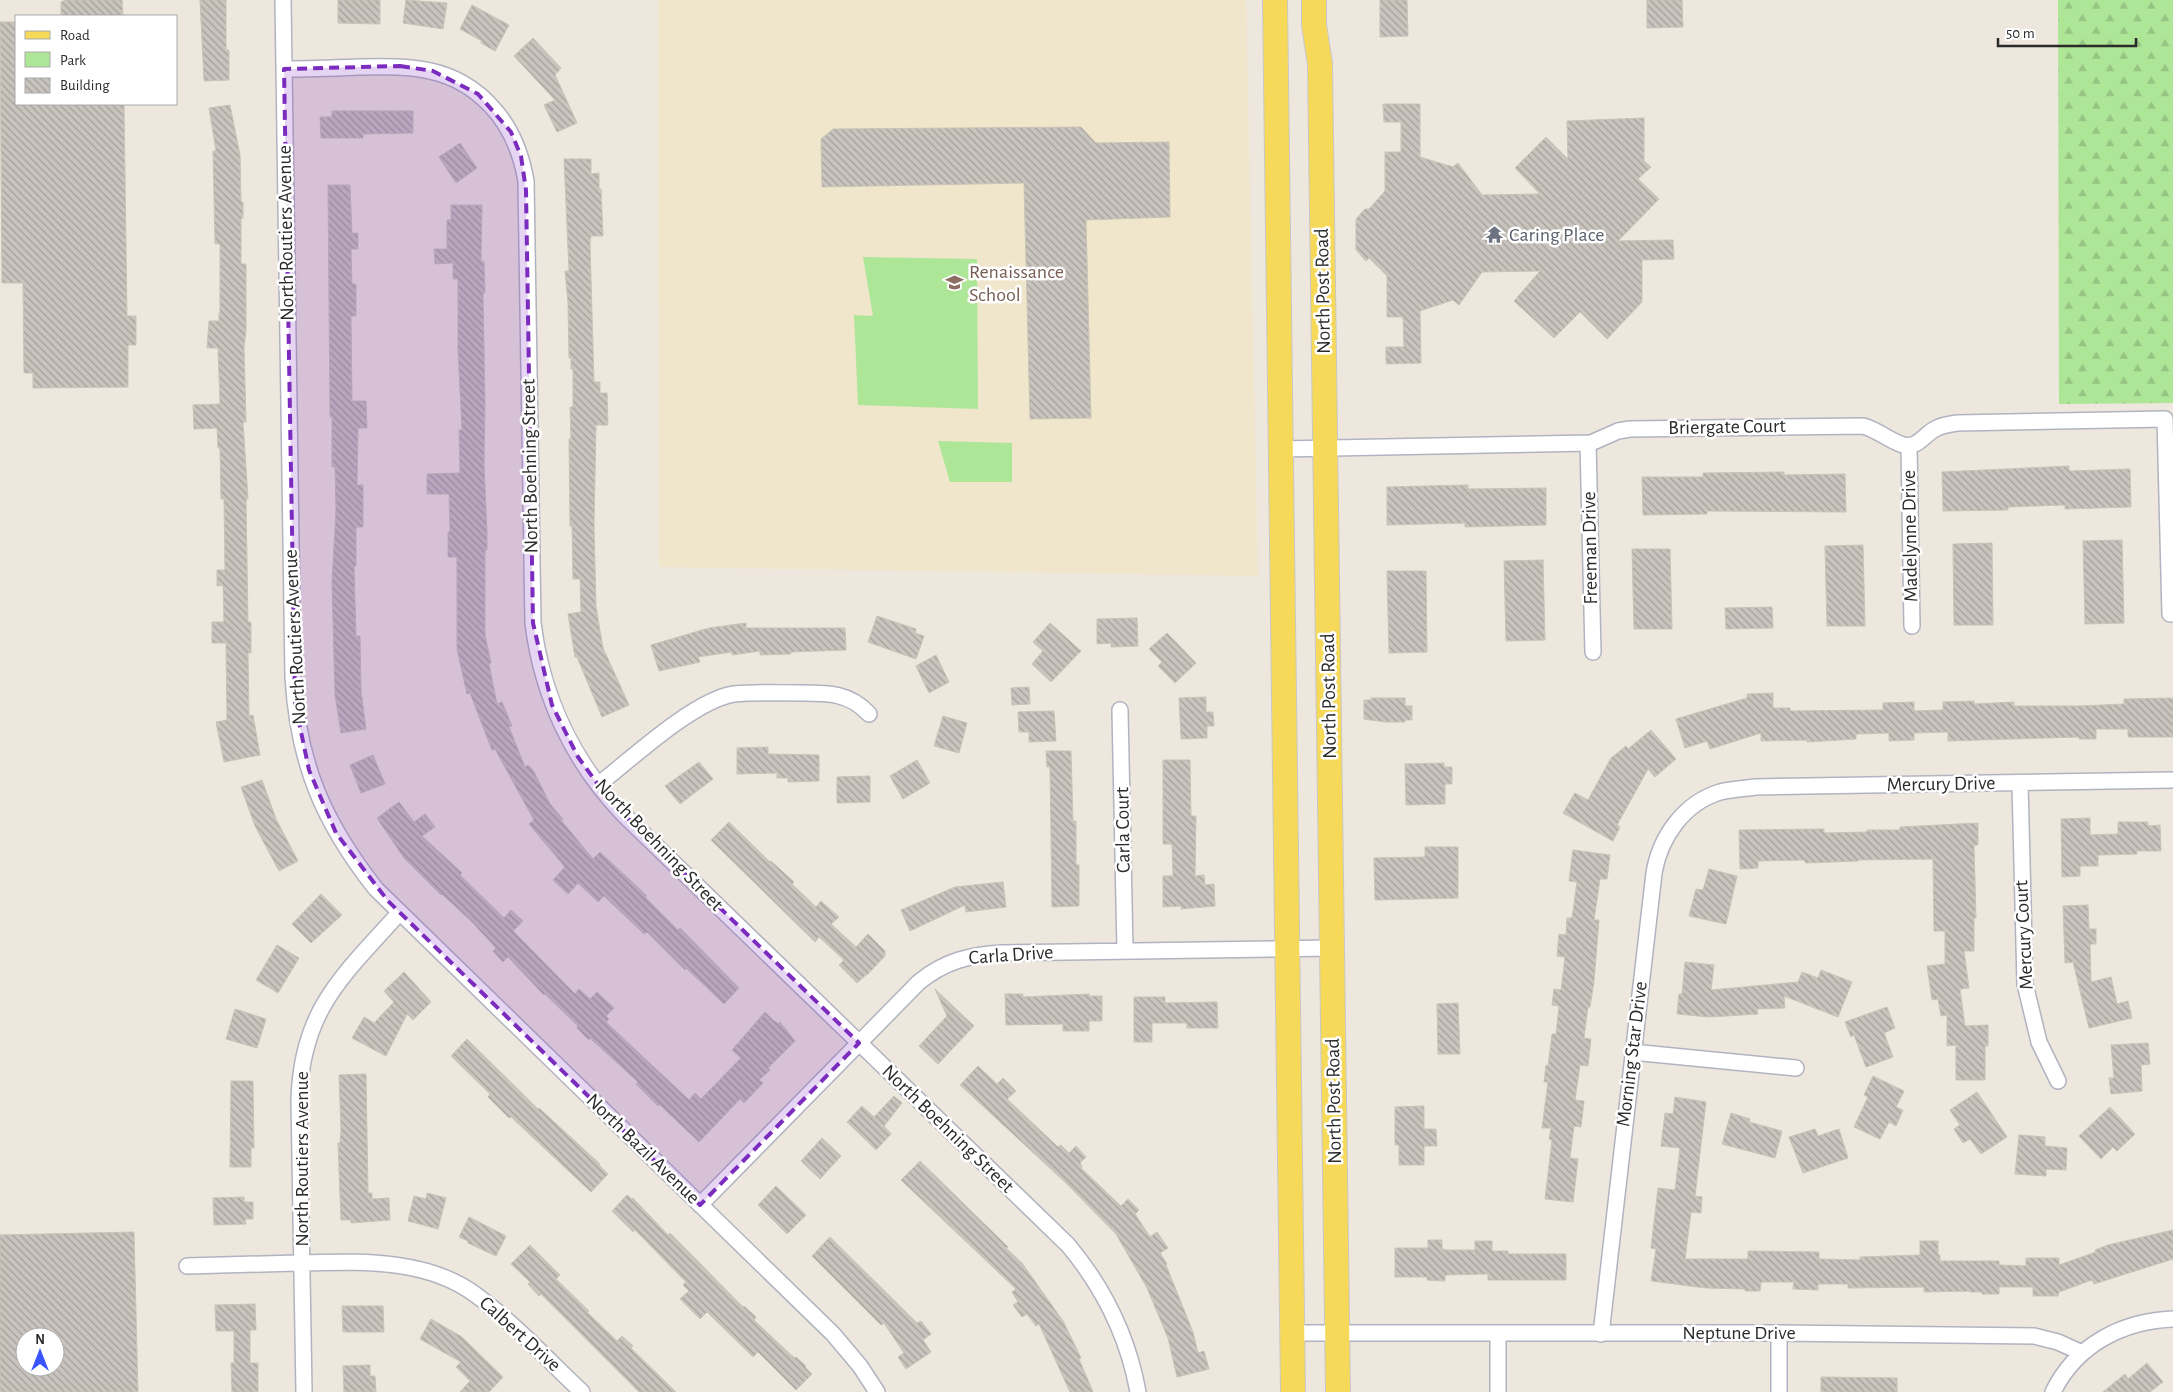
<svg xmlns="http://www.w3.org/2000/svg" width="2173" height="1392" font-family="'Alegreya Sans',sans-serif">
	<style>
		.education { fill: #f0e6cc }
		.forest { fill: url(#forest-firs) }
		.park { fill: #aee698 }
		.building { fill: url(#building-back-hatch); stroke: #c9c4b6; fill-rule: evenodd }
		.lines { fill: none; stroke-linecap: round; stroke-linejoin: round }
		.minor-casing { stroke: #b1b3c0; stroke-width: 18 }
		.primary-casing { stroke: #c8c8c8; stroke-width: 26 }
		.minor { stroke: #fff; stroke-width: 15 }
		.primary { stroke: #f6d959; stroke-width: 24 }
		.marked { fill: #7b2cbf; fill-opacity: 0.2; stroke: #7b2cbf; stroke-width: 4; stroke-dasharray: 10 6; stroke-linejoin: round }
		.labels { text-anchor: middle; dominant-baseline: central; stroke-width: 5; stroke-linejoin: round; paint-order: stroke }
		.street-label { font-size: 20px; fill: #2b2b2b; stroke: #fff }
		.worship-label { font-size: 20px; fill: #5b616d; stroke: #fff; text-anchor: start }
		.education-label { font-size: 20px; fill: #785e54; stroke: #fff; text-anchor: start }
	</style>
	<defs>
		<pattern id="forest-firs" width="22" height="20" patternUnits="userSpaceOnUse" patternTransform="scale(1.25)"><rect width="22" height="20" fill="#aee698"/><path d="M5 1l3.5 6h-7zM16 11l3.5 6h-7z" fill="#96c583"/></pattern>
		<pattern id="building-back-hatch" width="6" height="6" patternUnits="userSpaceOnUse" patternTransform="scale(1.25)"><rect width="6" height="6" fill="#c9c4bd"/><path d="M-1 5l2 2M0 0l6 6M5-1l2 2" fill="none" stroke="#a39f9a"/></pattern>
	</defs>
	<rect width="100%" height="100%" fill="#eee7dd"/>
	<path class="education" d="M658,0h588l12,576 -599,-9z"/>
	<path class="forest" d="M2058,0h115v403l-114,1z"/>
	<path class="park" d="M863,257l114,2 1,150 -120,-4 -4,-90 19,1z
		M938,441l74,2v39h-62z"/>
	<path class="building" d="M66,0h56l1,16h-62v-14z
		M200,0h26v50h3v30l-25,1z
		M338,0h42v24l-42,-1z
		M406,0l41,3 -4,26 -40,-6z
		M1380,0h27l1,36 -28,1z
		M1647,0h35l1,27 -36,1z
		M472,5l37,20 -14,26 -14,-8 1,-2 -22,-12z
		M0,22h16v82h108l3,212h9v29h-8v42l-95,1v-15h-9l-1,-90h-21z
		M533,38l28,30 -6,7 22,48 -20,9 -13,-27 11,-5 -41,-44z
		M1383,104h37v53l33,10 5,-4 24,32 58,-1 -25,-26 31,-31 22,22 -1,-38 77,-3v43l7,6 -13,12 21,20 -41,42 55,-1 1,19 -32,1v42l-35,37 -27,-27 -26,26 -40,-37 26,-30 -58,1 -23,33 -6,-5 -33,11 1,52 -35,1v-17h18l-1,-30h-16v-41l-18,-18 -3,3 -10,-11v-31l9,-10h4l16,-18v-39h16v-30h-17z
		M230,105l10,50 1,47h2v16h-2v46h5v66l-2,18 2,74h-3l5,77h-2l2,123h3v31h-3l1,63 4,-1 7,40 -36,7 -8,-40 11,-2 -1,-77h-14v-21h12l-1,-37 -6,1v-16h8l-1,-71h-3l-1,-51h-2l-1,-20 -23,1 -1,-24 27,-1 -2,-56h-11l2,-27h10v-8h1v-69h-5l-2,-93h3l-7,-43z
		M332,111h81v22l-50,1v4h-42l-1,-21h12z
		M1081,127l15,16 73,-1 1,75 -84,3 5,198 -61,1 -6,-236 -202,4 -1,-48 12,-10z
		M460,143l17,25 -21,15 -17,-26z
		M564,159h27v15l8,-1v16h2l2,47h-12l-1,7 4,139h6v11h7l1,32h-12l-2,101 2,81 7,41 26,57 -27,12 -25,-60h-2l-7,-43 13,-2 -1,-33h-7l-1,-53h-2l-1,-87h2l-1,-32h3v-38h-2v-11h-2l-1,-56 -3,-31h4z
		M328,185h22l2,48h6v16h-7l1,35h4v32h-5l1,85h14l1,27h-9l-1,57h6v42h-7v39h-2l2,70h4l1,55 5,38 -25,4 -6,-38 -3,-113 4,-72 -1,-43h-3v-51l-2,1z
		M451,205h31l-1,56h3l1,32h-2l2,112 -1,59 3,68v18h-2v85l6,28 -2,1 8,40 5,-2 10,24 -3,1 16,40 3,-2 5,5 17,34 13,15 -2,1 32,39 7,-7 47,44 -2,1 33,33 2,-2 59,60 -15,16 -38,-36 -1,2 -38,-38 -3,2 -40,-38 -6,6 -20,-19 -10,11 -15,-14 12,-13 -36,-43 5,-4 -39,-71 -3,1 -22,-57 -3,1 -10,-45v-92h-9v-25h2l-1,-38h-22v-20l33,-1 -1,-43h3l-4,-81v-70h-5v-16l-18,1 -1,-15h13v-29h4z
		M2069,466v5l61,-2 1,38 -66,2v-4l-57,2v3l-65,1 -1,-39z
		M1784,472v3l61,-1 1,38 -139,-1v3l-64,1 -1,-38h61v-4z
		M1468,485v4l78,-1v37l-81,2v-4l-78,2v-38z
		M2122,540l2,83 -39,1 -2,-83z
		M1992,543l1,82h-39l-1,-81z
		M1863,545l2,81h-38l-2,-80z
		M1632,549h38l2,80h-38z
		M1543,560l2,80 -39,1 -2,-80z
		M1387,571h39l1,81 -38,1z
		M1772,607l1,21 -47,1 -1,-21z
		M877,616l39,13 -1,4 9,3 -8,23 -48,-17z
		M1137,618l1,28 -27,1v-4l-14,1v-25z
		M746,623v5h99l1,22 -55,2v2l-31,1v-4l-28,4v-3l-34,5 2,5 -41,9 -8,-26 58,-17z
		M1050,623l31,28 -30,31 -19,-18 11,-13 -10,-9z
		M1167,633l29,30 -21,20 -17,-17 4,-4 -13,-13z
		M936,655l13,27 -20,11 -13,-27z
		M1029,687l1,17 -18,1 -1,-17z
		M1773,693v15h17v3l93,-1v-7l31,-1v9l29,-1v-8l31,-1v3l40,-2v4h66l44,-2v-5l49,-1v39h-45v-8h-32v10h-17v-2l-131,4v-9l-34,1v7l-25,1v-8l-33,1v5l-49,3v-2l-46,1v-8l-51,16 -3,-8 -22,7 -9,-29 71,-21v-4z
		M1206,697v15h7l1,14h-7v12l-26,1 -2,-41z
		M1371,698h34v8h7v14h-7v2h-20l-21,-3v-19h7z
		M1054,711l2,30 -27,1v-10h-10l-1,-20z
		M943,716l24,7 -8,30 -25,-7z
		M1651,730l25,29 -21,18 -7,-8 -31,56 3,2 -7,14 -50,-28 12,-20 13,7 23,-42 15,-12 2,3z
		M768,747v7l51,1v26l-31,1v-4h-11v-5l-40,1v-26z
		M1046,751h25l2,70h3v44h3v41l-27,1 -2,-140h-3z
		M373,755l12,29 -24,9 -11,-28z
		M917,760l13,23 -27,16 -13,-23z
		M1163,760h27l1,56h5l-1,60 9,-1 1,10 9,-1 1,22 -34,3v-3l-18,1v-31h10l-1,-32h-9z
		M699,762l14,17 -33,25 -15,-18z
		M1444,763v4h8v17h-7v20l-39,1 -1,-41z
		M870,776v26l-33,1v-26z
		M262,780l14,39 22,42 -19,10 -24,-45 -14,-39z
		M399,802l15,20 11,-8 10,13 -13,9 40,37 -2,2 44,43 7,-8 12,11 -10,10 62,63 4,-5 11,10 7,-7 17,16 -8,8 3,3 -3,3 83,78 6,-7 6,6 40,-41 -9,-8 33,-38 8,8 6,4 1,-2 15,19 -27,27 2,2 -11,10 4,3 -19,20 -4,-4 -41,43 -40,-38 -1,2 -22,-22 2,-2 -48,-44 -1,2 -12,-12 1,-2 -33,-32 -1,1 -36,-38 -5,5 -10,-11 3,-3 -24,-26 -30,-28 -1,1 -37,-37 -27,-40z
		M2090,818v17l28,-1v-12h30v4l12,-1 1,26h-24v3l-39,1v11h-18v10l-18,1 -1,-58z
		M729,822l41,40 1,-1 23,21 -2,2 24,23 5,-6 18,16 -8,7 25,23 12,-13 17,17v5l-18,19v-1l-10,9 -18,-18 5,-5 -25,-23 -4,5 -104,-102z
		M1978,823v22h-4l2,73h-2v33h-10l5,37 -9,1 5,37 23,-1v21h-3v34h-29v-35l-9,1v-31l-6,1 -3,-17 -6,1 -5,-34 18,-2v-33h-11l-1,-72 -75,1v1l-52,2 -2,-3 -46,1v7l-18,1 -1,-39 85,-1v4l43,-1v-2h33v-3z
		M1425,847h33v51l-83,2 -1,-42 51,-1z
		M1573,850l37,5 -3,24h-7l-6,41h5l-5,61 -4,26h-2l-4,31 7,1 -3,27 -8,-1 -5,35 9,1 -3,26 -7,-1 -4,32 8,1 -5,43 -28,-3 7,-59 -3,-1 2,-11h-9l6,-46h-4l2,-17 2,1 4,-32h4l3,-28 -7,-1 2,-16 7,1 4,-33 -8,-1 2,-22 7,1 1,-17h5l5,-36 -8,-1z
		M1709,869l28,7 -11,48 -37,-8 7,-27 7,1z
		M1003,882l3,25 -40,5 -1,-7 -55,26 -9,-21 54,-23z
		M321,894l21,21 -31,28 -19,-19z
		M2088,905l1,24h7v15h-6l1,38 20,-5 6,27 11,-3 4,17 -43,10 -16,-66 -8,1 -2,-57z
		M277,945l22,13 -21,35 -22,-13z
		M1685,962l29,3 -3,25 87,-8 4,-10 16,6 3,-8 31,12 -14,35 -54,-21 1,12 -28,1 1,5 -49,3 -32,-3 2,-20h3z
		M404,972l27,30 -18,18 -6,-6 -21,42 -34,-18 12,-21 10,6 20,-21 -10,-11z
		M935,989l39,37 -36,38 -19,-18 28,-30z
		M1005,994h18v3l66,-3v2h13v25h-13v10h-26v-7l-57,1z
		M1134,997h31v6l52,-1 1,26h-31v-5h-35v19h-18z
		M1458,1003l2,51h-22l-1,-50z
		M1887,1007l8,21 -11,5 9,24 -27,10 -12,-32 -3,2 -6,-15z
		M235,1009l31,10 -9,29 -31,-9z
		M467,1039l71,70 1,-1 61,56 -1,1 9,9 -17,18 -80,-75 -2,1 -21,-21 2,-3 -39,-38z
		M2148,1043l2,21 -9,1 1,26 -31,3 -2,-16h5l-3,-33z
		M978,1066l19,18 6,-6 13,13 -9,8 51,48 3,-2 8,8 7,-7 10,11 -6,6 2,3 -1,2 40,38 7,-7 11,11 -4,4 15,23 7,-5 11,16 -8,5 7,11 -1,1 27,67 5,21 6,-2 5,18 -32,8 -9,-39 -21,-50 -31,-54 -50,-51 -106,-98z
		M366,1074l2,119h4v6l17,-1 1,22 -39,3v-3h-10l-3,-77h2l1,-13 -2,-55z
		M1873,1076l31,15 -8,16 7,3 -7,16 -7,-4 -9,17 -26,-12 14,-30 -4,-2z
		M231,1081h22l1,67h-3v19h-21z
		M1977,1092l30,45 -26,17 -11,-15 -7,4 -9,-14 6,-4 -10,-15z
		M894,1096l8,7 -18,23 7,8 -15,16 -29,-28 15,-16 12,11z
		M1675,1097l31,5 -11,94 7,1 -1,16 -10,-1 -6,47h63v-8l71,1v7l41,1v-3l60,-2v-14h18v14h2v6h59v4l27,1v-8h33v7l37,-13 -1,-2 13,-5 65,-15v29l-79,25 -2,-4 -33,12 -1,4h-25v-9h-34v7h-17v-2h-12v-1l-46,1v-5l-76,1v-4h-30v6l-25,-1 1,-7h-33l-1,9h-15v-2l-39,-1 -55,-7 5,-32 -5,-1 7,-60 17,2 5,-42 -19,-2 4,-33 8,1z
		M1424,1106v23h12l1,17h-13v19h-25v-20h-4v-38z
		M2110,1107l25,27 -18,17 -4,-4 -12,12 -22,-23z
		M1731,1113l19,6 -1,3 33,9 -7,27 -53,-14z
		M1815,1129l3,7 21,-7 9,29 -45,15 -14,-36z
		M2019,1135l26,2v9l22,2 -1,22 -20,-1v7l-31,-2z
		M822,1138l19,18 -21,23 -19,-18z
		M920,1161l88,86 -2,1 16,15 41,58 18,37 -2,1 14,33h-23l-31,-68 -3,2 -9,-12 -5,3 -9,-12 5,-3 -6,-10 4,-3 -115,-109z
		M776,1186l30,29 -19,19 -29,-29z
		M427,1193l19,5 -8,31 -30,-8 6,-25 12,3z
		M627,1195l5,4 1,-1 35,37 2,-2 73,74 1,-1 12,11 -2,3 36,34 5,4 1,-1 10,9 -1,1 7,7 -16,16 -38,-38 -5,5 -46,-45 -7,7 -20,-20 9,-8 -6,-6 3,-3 -51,-52 -2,2 -21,-21z
		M244,1197v5h9v17h-8l1,5 -32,1 -1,-27z
		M469,1217l37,19 -10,20 -28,-13v-2l-9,-4z
		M134,1232l4,160h-138v-157zM25,1337h30v30h-30z
		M830,1237l87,86 4,-2 10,13 -8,6 8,12 -25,17 -8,-12 6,-4 -20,-30 -3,2 -69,-69z
		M1428,1240h14v8l3,2h30v-9h17v10h16v3h58v26h-78v-6l-43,1v6l-18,-1v-3h-32v-29h33z
		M530,1245l30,30 -4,4 33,32 -2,1 30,29 5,-5 11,10 -2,2 45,44h-37l-98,-98 -2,2 -11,-12 2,-2 -19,-18z
		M255,1304l1,26h-6v33h8v29h-26l-1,-29h3v-32h-18l-1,-26z
		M342,1306h41l1,26h-41z
		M431,1319l31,18 41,40 -14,15h-29l10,-11 -14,-14 5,-5 -41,-23z
		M2147,1363l16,19 -13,10h-47l22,-18 3,5z
		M370,1365v11h5l1,16h-32l-1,-26z
		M1821,1377l76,1v14h-76z"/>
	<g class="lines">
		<defs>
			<path id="minor" d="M283,0l10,677c5,86 30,145 83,212l457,445 27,32 17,26
				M284,69c25,0 51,-1 76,-2 51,-1 94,-1 131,39 20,21 30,46 35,75l7,442c9,73 40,139 91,192l444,430c36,43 60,92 70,147
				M1588,443l5,209
				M1909,446l3,180
				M1280,449l311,-6 27,-12 12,-2 233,-3c15,4 25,14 40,19 15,4 22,-12 34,-17 6,-3 13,-4 20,-5l208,-4 5,195
				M1120,710l5,240
				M2020,783l5,201 14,58 19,39
				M598,785c32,-25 96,-85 136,-91 21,-2 43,-1 65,-1 27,0 50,-1 70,21
				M1632,1052l164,16
				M700,1205l219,-223c26,-21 50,-27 83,-29l330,-5
				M187,1266c37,-1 74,-2 110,-3 60,-1 128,-6 179,32 38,28 71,64 106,97
				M1292,1333h487l255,3 24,6 24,11
				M1498,1334v58
				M1601,1334l53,-461c6,-36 30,-70 66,-81 11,-3 23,-3 35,-5l418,-7
				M304,1392l-5,-293c3,-91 45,-124 101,-187
				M1779,1392v-59
				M2053,1392c23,-47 69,-71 120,-73"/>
			<path id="primary" d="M1275,0l18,1392
				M1314,0v25l6,39 18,1328"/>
		</defs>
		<use href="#minor" class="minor-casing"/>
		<use href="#primary" class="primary-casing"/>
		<use href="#minor" class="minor"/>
		<use href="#primary" class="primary"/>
	</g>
	<path class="marked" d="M400,66l33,5 45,23 33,38 10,24 5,34 7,433 19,82 26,52 32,44 249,242 -159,162 -312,-304 -52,-68 -27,-63 -14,-67 -11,-634z"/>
	<defs>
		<symbol id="temple-bare" viewBox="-9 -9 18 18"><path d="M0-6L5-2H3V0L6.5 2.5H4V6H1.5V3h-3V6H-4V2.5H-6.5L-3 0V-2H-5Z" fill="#6b7280" stroke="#fff" stroke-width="2.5" paint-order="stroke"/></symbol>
		<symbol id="school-bare" viewBox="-9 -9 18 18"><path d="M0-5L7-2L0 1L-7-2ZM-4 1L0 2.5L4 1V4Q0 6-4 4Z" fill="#8d6e63" stroke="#fff" stroke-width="2.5" paint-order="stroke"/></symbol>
	</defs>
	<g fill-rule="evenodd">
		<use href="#temple-bare" x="1482" y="222" width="25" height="25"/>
		<use href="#school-bare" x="942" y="270" width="25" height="25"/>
	</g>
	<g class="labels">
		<g class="street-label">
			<text transform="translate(286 233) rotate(-91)">North Routiers Avenue</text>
			<text transform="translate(1323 291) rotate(-91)">North Post Road</text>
			<text transform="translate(1727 427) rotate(-1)">Briergate Court</text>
			<text transform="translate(530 466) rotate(-91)">North Boehning Street</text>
			<text transform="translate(1910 536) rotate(-91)">Madelynne Drive</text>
			<text transform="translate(1590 548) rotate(-91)">Freeman Drive</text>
			<text transform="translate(295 637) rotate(-93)">North Routiers Avenue</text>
			<text transform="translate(1329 696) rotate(-91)">North Post Road</text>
			<text transform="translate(1941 784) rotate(-1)">Mercury Drive</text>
			<text transform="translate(1123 830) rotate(-91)">Carla Court</text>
			<text transform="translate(659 845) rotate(46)">North Boehning Street</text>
			<text transform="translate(2024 935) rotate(-93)">Mercury Court</text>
			<text transform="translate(1011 955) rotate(-4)">Carla Drive</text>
			<text transform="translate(1632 1054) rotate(-83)">Morning Star Drive</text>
			<text transform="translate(1334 1101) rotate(-91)">North Post Road</text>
			<text transform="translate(948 1129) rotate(44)">North Boehning Street</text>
			<text transform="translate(643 1149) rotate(44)">North Bazil Avenue</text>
			<text transform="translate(302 1159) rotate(-90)">North Routiers Avenue</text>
			<text x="1739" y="1333">Neptune Drive</text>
			<text transform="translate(520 1334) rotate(42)">Calbert Drive</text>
		</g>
		<g class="worship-label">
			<text x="1509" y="235">Caring Place</text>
		</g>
		<g class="education-label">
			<text x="969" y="272">Renaissance<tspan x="969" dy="23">School</tspan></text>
		</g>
	</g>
	<rect x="15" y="15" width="162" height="90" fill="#ffffff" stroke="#aaaaaa"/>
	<rect x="25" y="31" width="25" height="8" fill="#f6d959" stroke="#aaaaaa"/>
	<text x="60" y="40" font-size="15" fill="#2b2b2b">Road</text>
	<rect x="25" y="52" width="25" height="15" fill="#aee698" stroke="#aaaaaa"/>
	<text x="60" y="65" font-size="15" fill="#2b2b2b">Park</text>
	<rect x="25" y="78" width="25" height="15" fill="url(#building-back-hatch)" stroke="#aaaaaa"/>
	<text x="60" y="90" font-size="15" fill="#2b2b2b">Building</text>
	<g transform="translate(40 1352)"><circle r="24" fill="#ffffff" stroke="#aaaaaa"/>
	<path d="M0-4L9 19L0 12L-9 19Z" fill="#3954ff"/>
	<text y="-8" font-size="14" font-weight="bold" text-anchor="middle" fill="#2b2b2b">N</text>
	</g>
	<path d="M1998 38v8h138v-8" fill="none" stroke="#2b2b2b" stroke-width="2.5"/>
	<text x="2006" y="38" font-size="15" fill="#2b2b2b" stroke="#ffffff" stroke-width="4" paint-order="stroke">50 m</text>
</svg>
